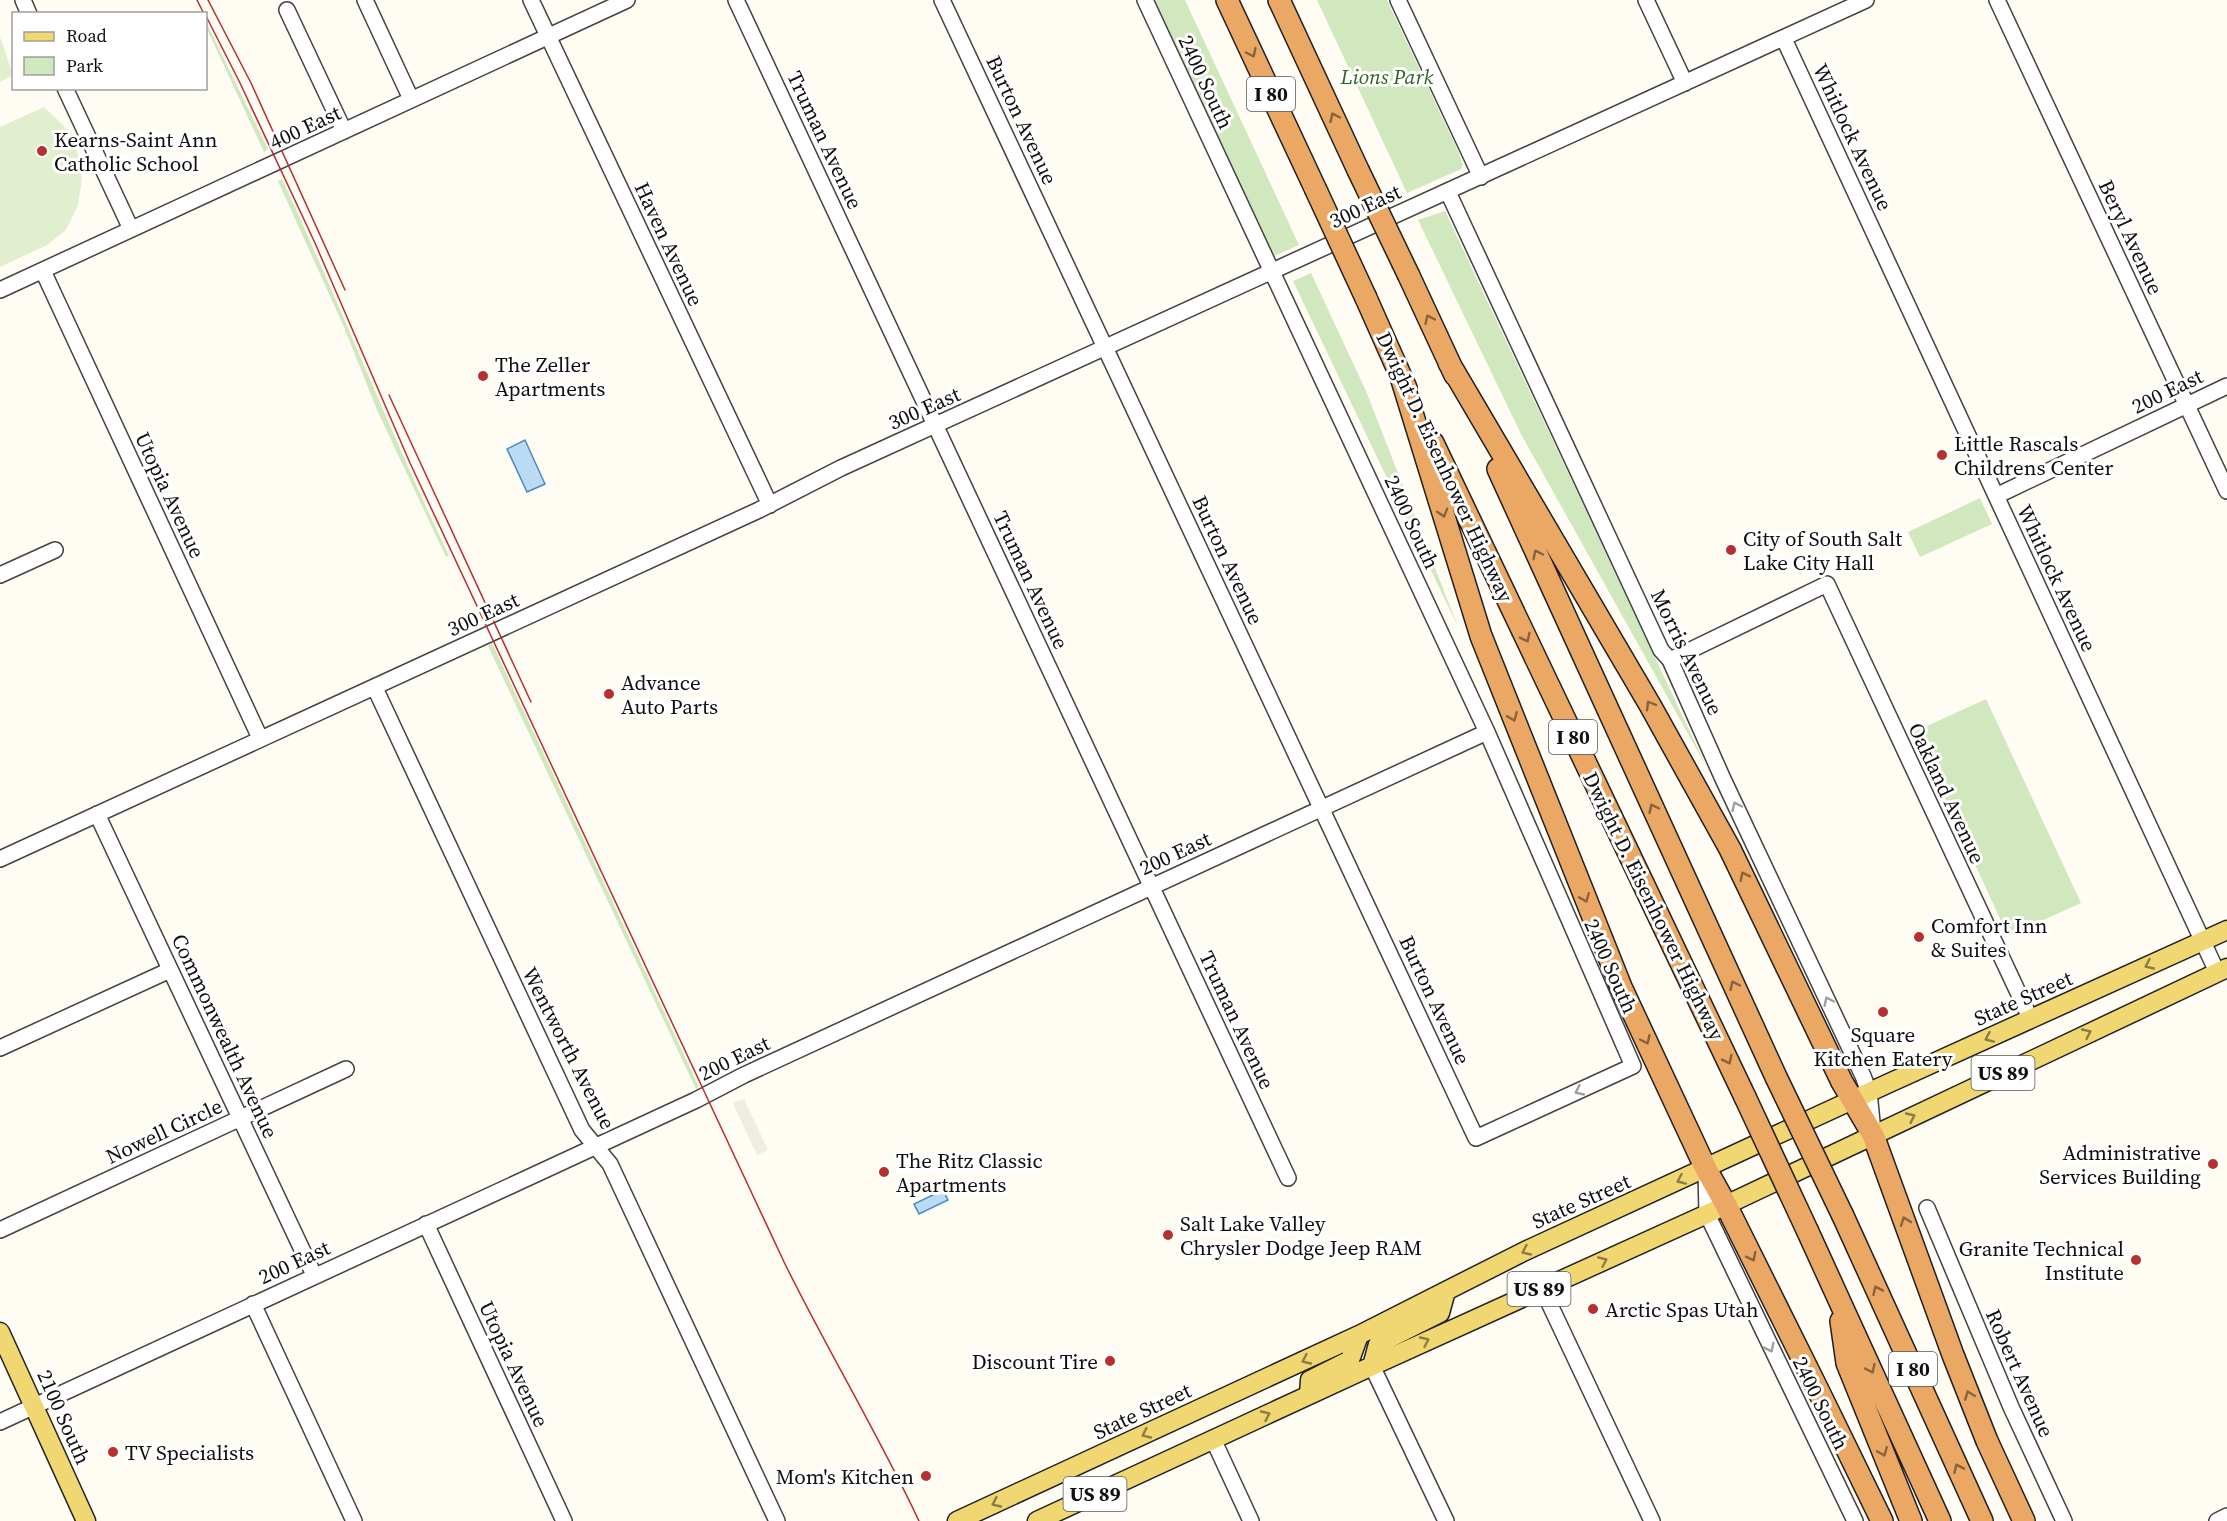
<svg xmlns="http://www.w3.org/2000/svg" width="2227" height="1521" font-family="'Source Serif 4',serif">
	<style>
		.green { fill: #d1e7be }
		.pitch { fill: #e2efcf }
		.plaza { fill: #efece1 }
		.water { fill: #badbf3; stroke: #468cc5; stroke-width: 1.5 }
		.lines { fill: none; stroke-linecap: round; stroke-linejoin: round }
		.minor-casing { stroke: #424242; stroke-width: 18 }
		.major-casing { stroke: #202020; stroke-width: 21 }
		.highway-casing { stroke: #202020; stroke-width: 24 }
		.minor { stroke: #fff; stroke-width: 15 }
		.major { stroke: #f0d771; stroke-width: 18 }
		.highway { stroke: #eba864; stroke-width: 21 }
		.tram { stroke: #b73030; stroke-width: 1.5 }
		.highway-bridge-casing { stroke: #202020; stroke-width: 24; stroke-linecap: butt }
		.highway-bridge { stroke: #eba864; stroke-width: 21 }
		.oneway { stroke: #88633e }
		.oneway2 { stroke: #9f9f9f }
		.oneway3 { stroke: #8b7d45 }
		.poi-dot { fill: #b73030; stroke: #fff; stroke-width: 2 }
		.labels { text-anchor: middle; dominant-baseline: central; stroke-width: 6; stroke-linejoin: round; paint-order: stroke }
		.shield { fill: #fff; stroke: #575757; stroke-width: 1.5 }
		.shield-label { font-size: 20px; font-weight: bold; fill: #0f0f0f }
		.park-label { font-size: 21px; font-style: italic; fill: #2d6423; stroke: #fff }
		.street-label { font-size: 21px; fill: #0f0f0f; stroke: #fff }
		.poi-label { font-size: 21px; fill: #0f0f0f; stroke: #fff; text-anchor: start }
	</style>
	<rect width="100%" height="100%" fill="#fefcf3"/>
	<path class="green" d="M1155,0h30l114,245 -25,11z
		M1317,0h70l71,151 5,14 -2,4 -54,24z
		M206,22l62,127 -4,3 -58,-125z
		M282,179c58,125 108,253 167,377l-3,1 -69,-147 -33,-83 -66,-146z
		M1445,211l262,557 -186,-334 -103,-214z
		M1311,273l55,118 92,236 -165,-346z
		M1980,498l12,26 -72,33 -12,-25z
		M492,643l207,444 -3,2 -208,-443z
		M1986,699l95,204 -73,33 -94,-204z"/>
	<path class="pitch" d="M0,37l13,38 -13,7z
		M44,107l20,19 13,24 5,28 -4,27 -12,25 -19,15 -47,22v-140z"/>
	<path class="plaza" d="M744,1099l24,51 -11,5 -24,-52z"/>
	<path class="water" d="M525,440l20,44 -18,8 -20,-43z
		M943,1190l5,10 -29,14 -5,-10z"/>
	<g class="lines">
		<defs>
			<path id="minor" d="M23,0l6,14
				M365,0l46,99
				M531,0l239,505
				M736,0l552,1178
				M942,0l534,1138 157,-72 -146,-334 -342,-732
				M1398,0l83,177
				M1646,0l39,83
				M1997,0l230,491
				M287,10l57,121
				M1784,39l433,933
				M65,88l66,141
				M1448,192l213,458 9,10 53,119 140,297 6,16 4,40
				M43,271l217,467
				M0,290l627,-290
				M1996,496l231,-110
				M0,575l55,-25
				M1670,660l157,-76 204,436
				M375,688l207,442 28,34 167,357
				M97,814l217,461
				M0,859l759,-349 82,-42 1025,-468
				M0,1048l170,-78
				M1706,1172l1,42 148,307
				M1927,1208l84,199 53,114
				M426,1224l138,297
				M0,1230l346,-161
				M1542,1288l110,233
				M253,1304l101,217
				M1372,1366l74,155
				M0,1422l696,-322 48,-25 743,-343
				M1213,1439l38,82
				M2217,1521l10,-5"/>
			<path id="major" d="M0,1332l86,189
				M1372,1366l6,-22 62,-31 6,-22
				M1309,1395l1,-15 40,-20 9,-25
				M957,1521l402,-186 166,-84 362,-167 340,-154
				M1037,1521l335,-155 335,-152 520,-246"/>
			<path id="highway" d="M1227,0l88,188
				M1279,0l79,170
				M1409,276l46,99
				M1366,298l40,90
				M1449,363l201,342 80,144 112,233 31,53 80,220 34,86 37,80
				M1401,377l80,259 140,351 85,182 20,36 93,187 63,129
				M1433,443l312,654
				M1498,469l278,608
				M1843,1216l139,305
				M1808,1232l132,289
				M1841,1321l6,42 64,158"/>
		</defs>
		<use href="#minor" class="minor-casing"/>
		<use href="#major" class="major-casing"/>
		<use href="#highway" class="highway-casing"/>
		<use href="#minor" class="minor"/>
		<use href="#major" class="major"/>
		<use href="#highway" class="highway"/>
		<path class="tram" d="M197,0l7,14
			M208,0l43,83 94,207
			M206,16l34,67 75,160 95,220 375,801c43,87 93,170 134,257
			M389,395l142,307"/>
		<defs>
			<path id="highway-bridge" d="M1358,170l51,106
				M1315,188l51,110
				M1776,1077l67,139
				M1745,1097l63,135"/>
		</defs>
		<use href="#highway-bridge" class="highway-bridge-casing"/>
		<use href="#highway-bridge" class="highway-bridge"/>
	</g>
	<defs><path id="oneway-chevron" d="M-2-3.5L2.5 0L-2 3.5" fill="none" stroke-width="1.6" stroke-linecap="round" stroke-linejoin="round" transform="scale(1.5)"/></defs>
	<g class="oneway">
		<use href="#oneway-chevron" transform="translate(1252 53) rotate(65)"/>
		<use href="#oneway-chevron" transform="translate(1334 117) rotate(-115)"/>
		<use href="#oneway-chevron" transform="translate(1429 319) rotate(-115)"/>
		<use href="#oneway-chevron" transform="translate(1443 513) rotate(73)"/>
		<use href="#oneway-chevron" transform="translate(1537 554) rotate(-115)"/>
		<use href="#oneway-chevron" transform="translate(1526 638) rotate(64)"/>
		<use href="#oneway-chevron" transform="translate(1650 705) rotate(-120)"/>
		<use href="#oneway-chevron" transform="translate(1513 717) rotate(68)"/>
		<use href="#oneway-chevron" transform="translate(1653 808) rotate(-115)"/>
		<use href="#oneway-chevron" transform="translate(1744 876) rotate(-117)"/>
		<use href="#oneway-chevron" transform="translate(1585 898) rotate(68)"/>
		<use href="#oneway-chevron" transform="translate(1734 985) rotate(-115)"/>
		<use href="#oneway-chevron" transform="translate(1646 1040) rotate(65)"/>
		<use href="#oneway-chevron" transform="translate(1728 1060) rotate(64)"/>
		<use href="#oneway-chevron" transform="translate(1905 1221) rotate(-110)"/>
		<use href="#oneway-chevron" transform="translate(1752 1257) rotate(63)"/>
		<use href="#oneway-chevron" transform="translate(1877 1290) rotate(-114)"/>
		<use href="#oneway-chevron" transform="translate(1871 1369) rotate(65)"/>
		<use href="#oneway-chevron" transform="translate(1969 1395) rotate(-111)"/>
		<use href="#oneway-chevron" transform="translate(1883 1452) rotate(68)"/>
		<use href="#oneway-chevron" transform="translate(1958 1468) rotate(-114)"/>
	</g>
	<g class="oneway2">
		<use href="#oneway-chevron" transform="translate(1736 806) rotate(-115)"/>
		<use href="#oneway-chevron" transform="translate(1828 1001) rotate(-115)"/>
		<use href="#oneway-chevron" transform="translate(1579 1091) rotate(155)"/>
		<use href="#oneway-chevron" transform="translate(1770 1348) rotate(64)"/>
	</g>
	<g class="oneway3">
		<use href="#oneway-chevron" transform="translate(2149 965) rotate(155)"/>
		<use href="#oneway-chevron" transform="translate(2087 1033) rotate(-25)"/>
		<use href="#oneway-chevron" transform="translate(1989 1038) rotate(156)"/>
		<use href="#oneway-chevron" transform="translate(1911 1117) rotate(-25)"/>
		<use href="#oneway-chevron" transform="translate(1681 1180) rotate(156)"/>
		<use href="#oneway-chevron" transform="translate(1526 1251) rotate(155)"/>
		<use href="#oneway-chevron" transform="translate(1603 1261) rotate(-24)"/>
		<use href="#oneway-chevron" transform="translate(1425 1341) rotate(-25)"/>
		<use href="#oneway-chevron" transform="translate(1306 1360) rotate(155)"/>
		<use href="#oneway-chevron" transform="translate(1266 1415) rotate(-25)"/>
		<use href="#oneway-chevron" transform="translate(1146 1434) rotate(155)"/>
		<use href="#oneway-chevron" transform="translate(996 1503) rotate(155)"/>
	</g>
	<g class="poi-dot">
		<circle cx="42" cy="151" r="6"/>
		<circle cx="483" cy="376" r="6"/>
		<circle cx="1942" cy="455" r="6"/>
		<circle cx="1731" cy="550" r="6"/>
		<circle cx="609" cy="694" r="6"/>
		<circle cx="1919" cy="937" r="6"/>
		<circle cx="1883" cy="1012" r="6"/>
		<circle cx="2213" cy="1164" r="6"/>
		<circle cx="884" cy="1172" r="6"/>
		<circle cx="1168" cy="1235" r="6"/>
		<circle cx="2136" cy="1260" r="6"/>
		<circle cx="1593" cy="1309" r="6"/>
		<circle cx="1110" cy="1361" r="6"/>
		<circle cx="113" cy="1452" r="6"/>
		<circle cx="926" cy="1476" r="6"/>
	</g>
	<g class="labels">
		<g class="shield">
			<rect x="1247" y="77" width="48" height="34" rx="4.5"/>
			<rect x="1549" y="720" width="48" height="34" rx="4.5"/>
			<rect x="1971.5" y="1056" width="63" height="34" rx="4.5"/>
			<rect x="1507.5" y="1272" width="63" height="34" rx="4.5"/>
			<rect x="1889" y="1352" width="48" height="34" rx="4.5"/>
			<rect x="1063.5" y="1477" width="63" height="34" rx="4.5"/>
		</g>
		<g class="shield-label">
			<text x="1271" y="94">I 80</text>
			<text x="1573" y="737">I 80</text>
			<text x="2003" y="1073">US 89</text>
			<text x="1539" y="1289">US 89</text>
			<text x="1913" y="1369">I 80</text>
			<text x="1095" y="1494">US 89</text>
		</g>
		<g class="park-label">
			<text x="1387" y="76">Lions Park</text>
		</g>
		<g class="street-label">
			<text transform="translate(1206 82) rotate(65)">2400 South</text>
			<text transform="translate(1022 120) rotate(65)">Burton Avenue</text>
			<text transform="translate(305 127) rotate(-25)">400 East</text>
			<text transform="translate(1853 137) rotate(65)">Whitlock Avenue</text>
			<text transform="translate(825 140) rotate(65)">Truman Avenue</text>
			<text transform="translate(1365 206) rotate(-25)">300 East</text>
			<text transform="translate(2131 237) rotate(65)">Beryl Avenue</text>
			<text transform="translate(669 244) rotate(65)">Haven Avenue</text>
			<text transform="translate(2167 391) rotate(-26)">200 East</text>
			<text transform="translate(924 408) rotate(-24)">300 East</text>
			<text transform="translate(1445 467) rotate(65)">Dwight D. Eisenhower Highway</text>
			<text transform="translate(170 495) rotate(65)">Utopia Avenue</text>
			<text transform="translate(1412 522) rotate(65)">2400 South</text>
			<text transform="translate(1228 560) rotate(65)">Burton Avenue</text>
			<text transform="translate(2057 578) rotate(65)">Whitlock Avenue</text>
			<text transform="translate(1031 580) rotate(65)">Truman Avenue</text>
			<text transform="translate(483 614) rotate(-25)">300 East</text>
			<text transform="translate(1687 652) rotate(64)">Morris Avenue</text>
			<text transform="translate(1947 793) rotate(65)">Oakland Avenue</text>
			<text transform="translate(1175 853) rotate(-25)">200 East</text>
			<text transform="translate(1654 906) rotate(64)">Dwight D. Eisenhower Highway</text>
			<text transform="translate(1611 966) rotate(66)">2400 South</text>
			<text transform="translate(2023 998) rotate(-24)">State Street</text>
			<text transform="translate(1435 1000) rotate(65)">Burton Avenue</text>
			<text transform="translate(1237 1020) rotate(65)">Truman Avenue</text>
			<text transform="translate(225 1036) rotate(65)">Commonwealth Avenue</text>
			<text transform="translate(569 1048) rotate(63)">Wentworth Avenue</text>
			<text transform="translate(734 1058) rotate(-26)">200 East</text>
			<text transform="translate(164 1131) rotate(-25)">Nowell Circle</text>
			<text transform="translate(1581 1201) rotate(-24)">State Street</text>
			<text transform="translate(294 1262) rotate(-25)">200 East</text>
			<text transform="translate(514 1364) rotate(65)">Utopia Avenue</text>
			<text transform="translate(2020 1373) rotate(66)">Robert Avenue</text>
			<text transform="translate(1821 1403) rotate(64)">2400 South</text>
			<text transform="translate(1142 1411) rotate(-25)">State Street</text>
			<text transform="translate(64 1417) rotate(66)">2100 South</text>
		</g>
		<g class="poi-label">
			<text x="54" y="139">Kearns-Saint Ann<tspan x="54" dy="24">Catholic School</tspan></text>
			<text x="495" y="364">The Zeller<tspan x="495" dy="24">Apartments</tspan></text>
			<text x="1954" y="443">Little Rascals<tspan x="1954" dy="24">Childrens Center</tspan></text>
			<text x="1743" y="538">City of South Salt<tspan x="1743" dy="24">Lake City Hall</tspan></text>
			<text x="621" y="682">Advance<tspan x="621" dy="24">Auto Parts</tspan></text>
			<text x="1931" y="925">Comfort Inn<tspan x="1931" dy="24">&amp; Suites</tspan></text>
			<text x="1883" y="1034" text-anchor="middle">Square<tspan x="1883" dy="24">Kitchen Eatery</tspan></text>
			<text x="2201" y="1152" text-anchor="end">Administrative<tspan x="2201" dy="24">Services Building</tspan></text>
			<text x="896" y="1160">The Ritz Classic<tspan x="896" dy="24">Apartments</tspan></text>
			<text x="1180" y="1223">Salt Lake Valley<tspan x="1180" dy="24">Chrysler Dodge Jeep RAM</tspan></text>
			<text x="2124" y="1248" text-anchor="end">Granite Technical<tspan x="2124" dy="24">Institute</tspan></text>
			<text x="1605" y="1309">Arctic Spas Utah</text>
			<text x="1098" y="1361" text-anchor="end">Discount Tire</text>
			<text x="125" y="1452">TV Specialists</text>
			<text x="914" y="1476" text-anchor="end">Mom's Kitchen</text>
		</g>
	</g>
	<rect x="12" y="12" width="195" height="78" fill="#ffffff" stroke="#9f9f9f" stroke-width="1.5"/>
	<rect x="24" y="32" width="30" height="9" fill="#f0d771" stroke="#9f9f9f" stroke-width="1.5"/>
	<text x="66" y="42" font-size="18" fill="#0f0f0f">Road</text>
	<rect x="24" y="57" width="30" height="18" fill="#d1e7be" stroke="#9f9f9f" stroke-width="1.5"/>
	<text x="66" y="72" font-size="18" fill="#0f0f0f">Park</text>
</svg>
